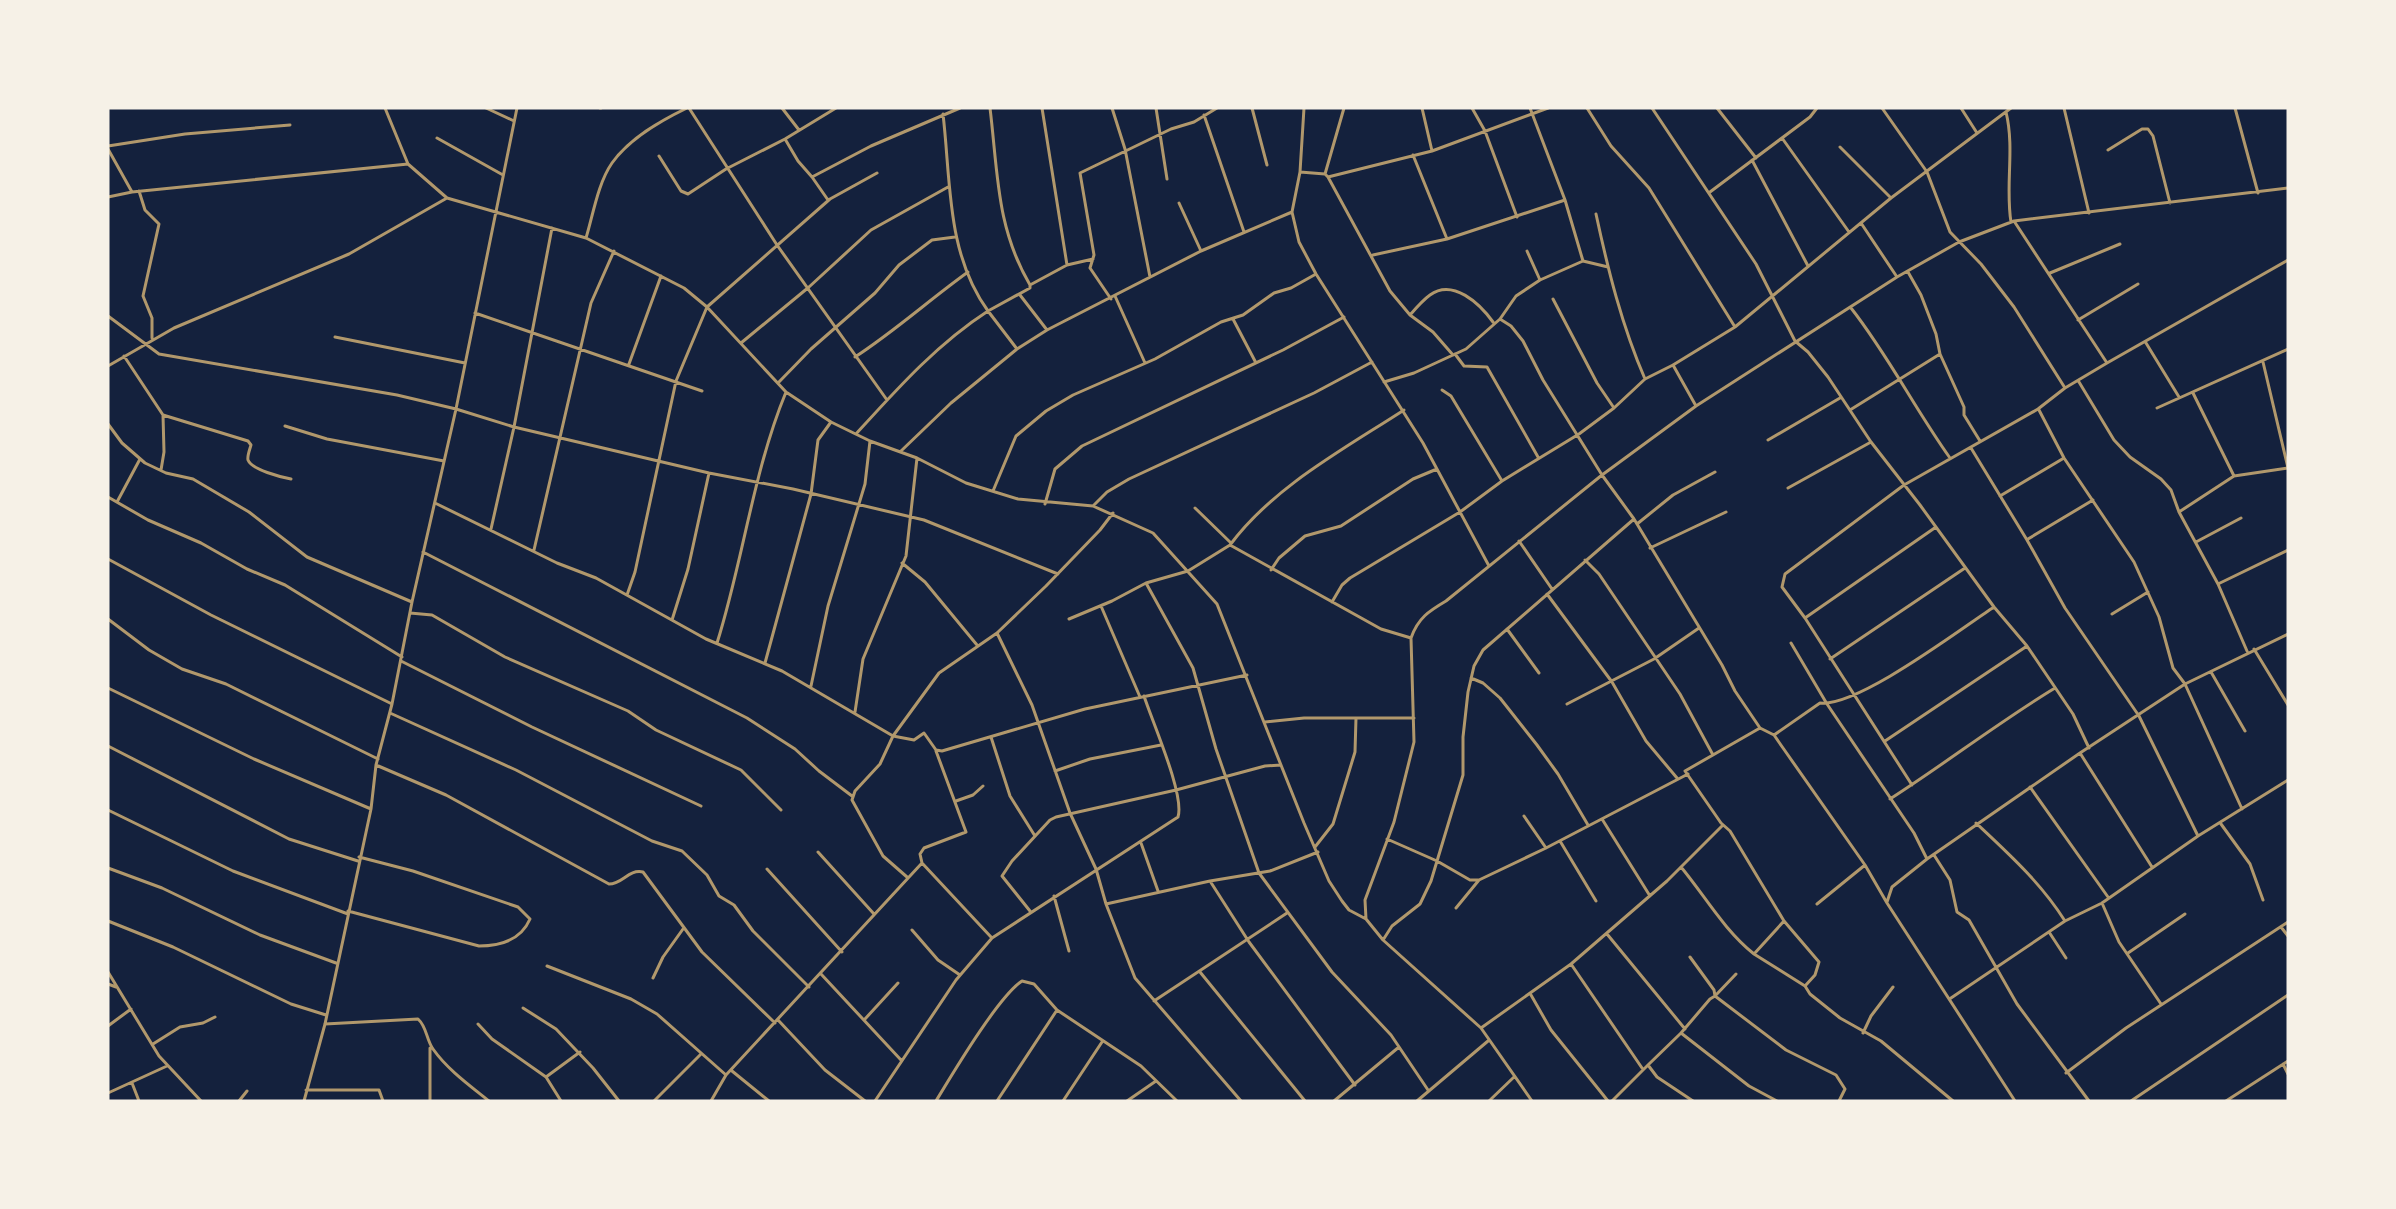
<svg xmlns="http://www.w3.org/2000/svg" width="2396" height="1209" font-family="Roboto,sans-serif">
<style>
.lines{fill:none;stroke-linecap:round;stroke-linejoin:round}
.minor{stroke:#b1986c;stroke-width:3}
</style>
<rect width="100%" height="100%" fill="#14213d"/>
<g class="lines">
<path class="minor" d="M385,108l23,56 39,34 139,40 98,50 23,19 79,85 45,30 39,19 47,17 49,25 52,16 75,7 60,27 64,71 87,219 25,58 13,20 7,9 17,9 17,21 98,88 51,73
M486,108l28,13
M600,108h1
M689,108l88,137 110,155
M782,108l17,22
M990,108c8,65 6,119 40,177
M1042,108l25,157
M1112,108l13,41 25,128
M1156,108l11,71
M1252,108l15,57
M1304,108l-4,64 -8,40 7,30 17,32 107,169 66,123
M1422,108l10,43
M1472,108l13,23 32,86
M1530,108l35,92 18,61
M1587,108l24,38 38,42 86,139
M1652,108l104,156 39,77 13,11 20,25 43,65 49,63 74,102 33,39 46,68 16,34
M1717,108l39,50
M1882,108l45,64 23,60 31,32 33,43 51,81
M1961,108l16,25
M2064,108l25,105
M2235,108l23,85
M2006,112c9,37 -1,74 5,110
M943,114c8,67 3,139 45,197l42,-23v-3l37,-20 26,-6
M1204,115l40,117
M437,138l66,37
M1782,138l67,94
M785,139l13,22 14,16 59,-31 89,-38
M108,146l77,-12 105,-9
M1840,147l51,51
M108,149l24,43
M2108,150l34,-21h6l5,7 17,67
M1413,155l34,84
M659,156l22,35 7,3 38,-25 59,-30 51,-31
M1752,160l56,106
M1300,172l25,2 19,-66
M1325,174l3,3 104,-26 116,-43
M812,177l16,23
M1328,177l62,114 20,24 23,17 20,23
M139,191l6,19 14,14 -16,72 9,22v20
M1710,192l100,-75 7,-9
M108,197l24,-5 276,-28
M1179,203l22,48
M1596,214c12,56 26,112 49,165
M2014,221l93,142
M1861,223l36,54
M586,238c7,-23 12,-55 26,-75 18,-25 48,-42 75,-55
M1527,251l13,29
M1373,255l74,-16 118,-39
M1908,272l13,23 15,39 4,20 24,53v8l16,26
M2050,273l70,-29
M1020,295l27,35
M1115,296l30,67
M1111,299l-21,-31 4,-13 -14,-82 91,-44 23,-7 23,-14
M1553,299l44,84 17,25
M1851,308c37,47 64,101 99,150
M475,313l227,78
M1410,315c6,-7 13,-15 20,-20 23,-17 50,9 63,27
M108,316l51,38 238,41 59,14 58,18 195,46 84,16 131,31 134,54
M1233,319l23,44
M1500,319l11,7 12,15 20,39 59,95 32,44 88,146 13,26 25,37 14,7 9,13 82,117 22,38 128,198
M2078,320l60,-36
M335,337l130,26
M741,343l68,-56 62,-57 77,-43
M2146,343l33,54
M1455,354l9,12 23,1 51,90
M124,356l39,59 85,26 3,4c-1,4 -4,11 -3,15 4,10 33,17 43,19
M855,357c40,-26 74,-57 113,-85
M2263,362l25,106
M629,364l32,-88
M108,366l66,-38 175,-74 98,-56
M1384,382l30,-9 52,-24 34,-30 16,-23 24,-16 43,-19 25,6
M2079,382l35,58 16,17 31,22 10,11 8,22 39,72 29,67
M778,383l33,-34 64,-56 24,-28 33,-25 23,-3
M1442,390l9,6 51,85
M2193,393l41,83
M1696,406l-23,-41 62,-38 156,-129 120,-90
M2157,408l131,-59
M1850,410l90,-56
M2039,410l25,48 70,104 25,55 14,51 12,16 57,125
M108,424l14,19 23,20 21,10 27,6 56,33 58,45 105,45
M285,426l42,13 117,22
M856,434c41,-45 81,-90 132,-123l29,38
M1768,440l72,-42
M1971,448l56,92 38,68 74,108 59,120
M901,451l50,-48 66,-54 30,-19 154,-79 91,-39
M161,470l3,-18 -1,-37
M1788,488l83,-46
M993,491l23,-55 30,-25 27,-16 82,-36 66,-37 22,-7 31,-22 17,-5 25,-14
M2000,496l64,-38
M108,497l40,23 53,23 46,26 38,16 117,72
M117,502l23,-43
M435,503l122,60 39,15 110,61 76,32 111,65 46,-63 58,-40 49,-47 54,-56 13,-17
M1045,504l10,-35 27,-23 201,-96 61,-33
M1093,506l14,-14 22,-13 185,-86 58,-31
M1195,508l36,35
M2179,512l55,-36 54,-8
M1637,524l36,-29 42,-23
M491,529l23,-102 38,-199
M2028,539l65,-39
M1519,541l33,48
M2196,542l45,-24
M1230,545c43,-58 114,-96 174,-135
M1650,548l76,-36
M534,550l57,-247 23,-52
M423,552l324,166 48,31 24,22 33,25
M108,559l103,56 181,89
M1585,560l14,14 81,120 33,61
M902,563l23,19 52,63
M1271,570l8,-12 26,-22 36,-10 72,-47 24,-10
M1146,583l47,85 23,81 43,124 73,99 59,63 37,55
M2218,584l70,-34
M1547,594l65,88 34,59 31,37
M627,595l8,-23 41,-191 31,-74 123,-108 47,-26
M1332,602l10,-17 8,-7 110,-66 42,-31 77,-47 35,-26 31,-29 28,-14
M1101,606l39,91
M410,613l22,2 73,42 123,54 28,19 85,40 40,40
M2112,614l36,-22
M1805,618l131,-91
M108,619l41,31 33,19 44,15 152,75
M1069,619l43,-18 34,-18 42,-12 42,-26 151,84 30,9
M672,620l16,-51 21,-96
M1507,629l32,44
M997,633l35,72 38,108 26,56 10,35 29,74 106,123
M717,643c26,-82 36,-171 69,-251
M1791,643l36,61 87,129 13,26
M2254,649l34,56
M1830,659l135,-91
M401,661l131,66 169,79
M765,663l46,-169 7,-54 13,-18
M2211,672l34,59
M1471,678l12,5 17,15 37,47 21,29 30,51
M811,686l17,-80 37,-122 5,-43
M108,688l146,71 117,50
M1567,704l87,-45 45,-31
M855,712l8,-53 43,-103 11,-98
M390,713l126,57 136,71 30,10 25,24 12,21 15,9 19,26 56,56
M1265,722l39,-4h110
M1760,728l-75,43 36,52 9,8 54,90 35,41 -4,13 -10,11 5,8 30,24 41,23 72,60
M1774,735l46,-32c38,4 139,-73 174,-96
M991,737l19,59 25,40
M1885,741l142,-95
M108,746l181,93 69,22
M2080,753l72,114
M376,765l70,30 163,89c14,0 19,-15 34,-12l59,80 73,71
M1055,771l35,-12 71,-14
M1912,785l-107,-167 -23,-31 3,-13 119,-89 134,-76 27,-21 42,-25 181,-103
M2030,787l78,110
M1890,799c56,-36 109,-77 165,-111
M956,801l17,-6 10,-9
M108,810l125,61 115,43
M1524,816l22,32
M1602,819l48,77
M1976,823c33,31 65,60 89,98
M2221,824l29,40 13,36
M1387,839l50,22 33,19h9l67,-32 142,-74
M1560,841l36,60
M1141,843l17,48
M1315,847l18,-23 22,-72 1,-34
M818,852l56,62
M1934,855l16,25 7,32 12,8 48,84 72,97
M922,863l-2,-9 4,-6 42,-16 -30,-81
M1681,867c24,29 43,63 73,87
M108,868l54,20 98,47 76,28
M767,869l75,83
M907,877l-24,-21 -31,-56 3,-9 25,-27 13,-28 21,4 10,-7 12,17 6,1 143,-42 162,-34
M1210,881l39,61 106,143
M1054,896l15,55
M1887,902l5,-15 35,-28 153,-106 105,-69 103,-50
M2102,903l17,39 42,62
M1106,904l104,-23 60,-10 48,-19
M1817,904l48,-39
M1456,908l23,-28
M348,911l131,35c21,0 42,-6 51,-27l-12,-12 -105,-36 -54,-14
M1030,911l-28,-35 10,-15 38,-41 6,-3 120,-27 89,-24 16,-1
M1366,919l-1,-19 29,-78 20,-80 -3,-104c7,-20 18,-27 35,-37l156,-126 94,-69 201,-129 62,-35 55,-21 274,-33
M108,921l65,26 118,57 35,11
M1784,921l-30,33 51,32
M2281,927l7,9
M912,930l26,30 22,15
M2049,932l17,26
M1607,934l78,95
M1383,940l9,-14 28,-22 11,-23 32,-106v-38l5,-45 6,-26 9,-16 151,-131
M2128,953l57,-39
M1690,957l24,33 1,6 21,-22
M1571,964l71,104
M547,966l84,33 26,15 69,61
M108,972l51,84 42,45
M1200,972l105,129
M821,974l80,86
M653,978l10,-21 20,-28
M108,984l8,3
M1531,995l20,35 57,71
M1951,998l114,-77 37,-18 96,-67 90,-56
M1154,1001l133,-88
M523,1008l33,21 37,39 26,33
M865,1019l33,-36
M778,1020l47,50 40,31
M325,1024l93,-5c9,8 8,20 15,30 14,20 36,36 56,52
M478,1024l14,15 54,38 15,24
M108,1026l23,-17
M1481,1028l90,-64 96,-83 56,-56
M1681,1033l68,53 28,15
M1863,1033l8,-17 22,-29
M153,1044l27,-17 23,-4 12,-6
M2283,1064l5,10
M732,1071l37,30
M2066,1073l60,-45 162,-106
M546,1077l34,-25
M132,1083l7,18
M306,1090h73l4,11
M108,1093l59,-27
M239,1101l8,-10
M304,1101l21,-77 46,-215 5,-44 16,-61 20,-102 44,-193 61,-301
M430,1101v-53
M654,1101l47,-47
M711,1101l15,-26 196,-212 69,74
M875,1101l81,-121 36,-42 186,-121c7,-22 -26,-96 -34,-121
M936,1101c17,-28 62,-104 86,-120l12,3 23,26 84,56 36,35
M997,1101l60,-91
M1063,1101l39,-59
M1127,1101l29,-20
M1334,1101l65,-54
M1417,1101l71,-60
M1489,1101l25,-24
M1612,1101l36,-36
M1693,1101l-36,-24 -9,-12 33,-32 29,-34 5,-3 71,54 50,25 9,14 -6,12
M2131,1101l157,-106
M2226,1101l62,-40"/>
</g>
<rect width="2396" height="1209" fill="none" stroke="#f6f1e7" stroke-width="219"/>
</svg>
